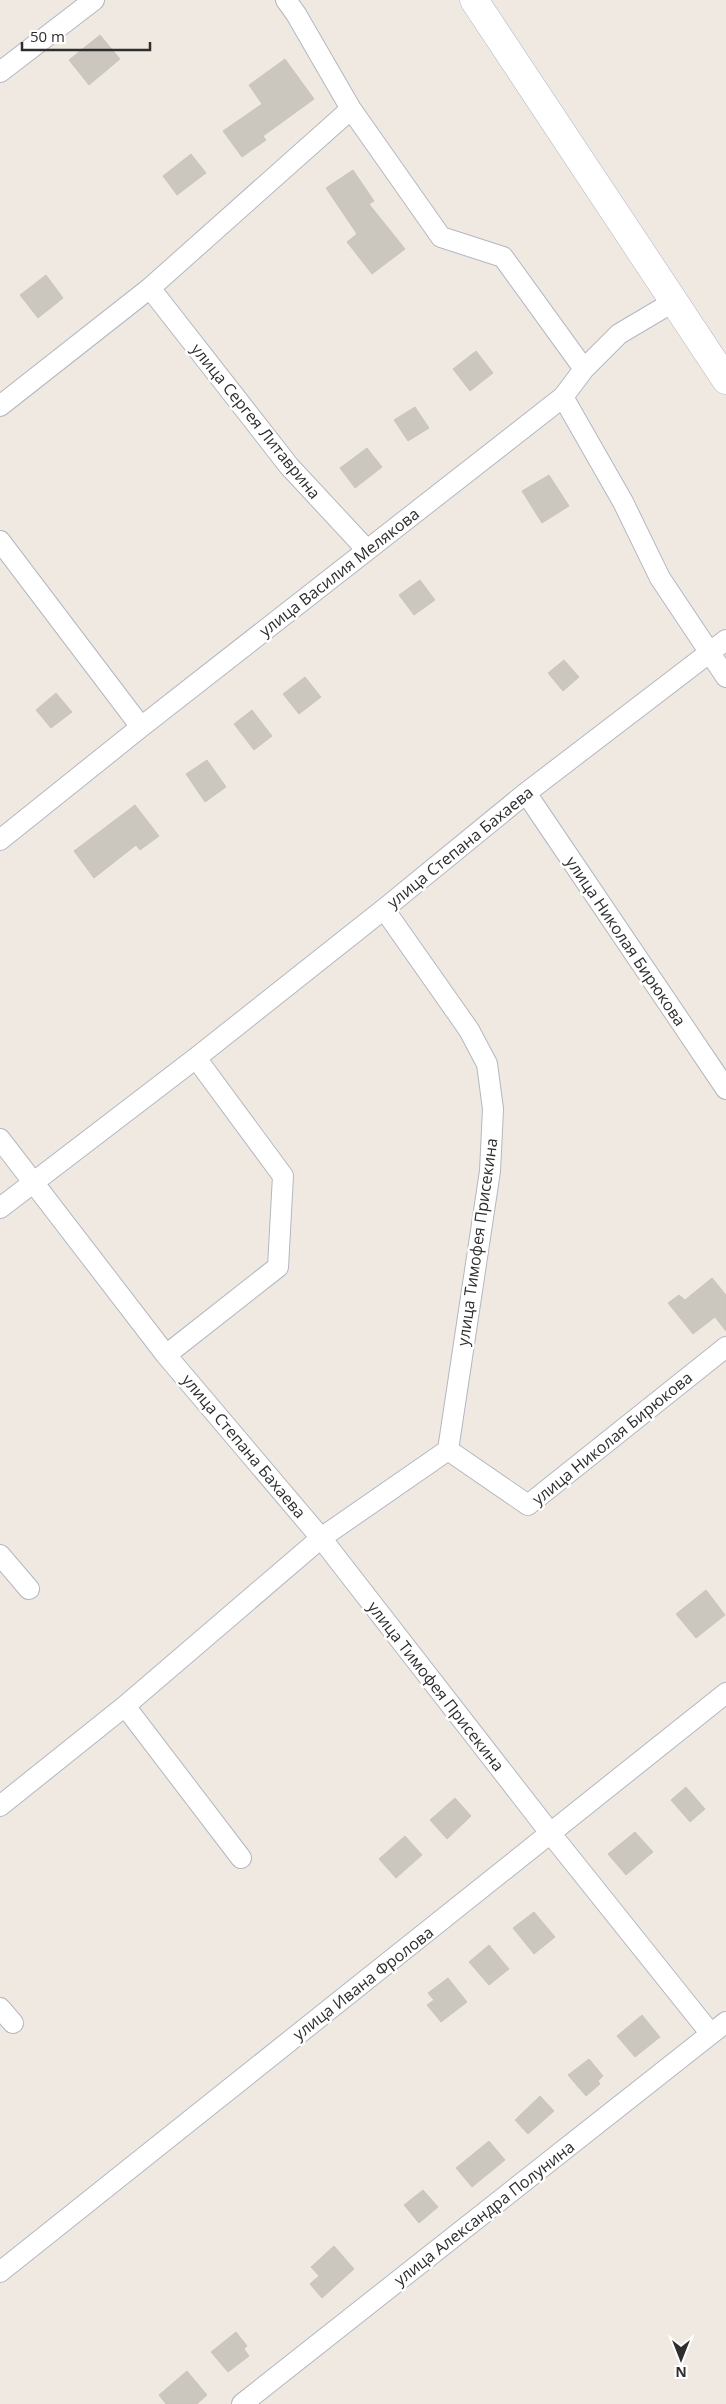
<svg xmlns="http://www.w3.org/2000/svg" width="726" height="2404" font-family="'Open Sans',sans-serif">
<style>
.building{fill:#cbc7bf;stroke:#cbc5ba}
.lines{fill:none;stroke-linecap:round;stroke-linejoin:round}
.street-casing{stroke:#b4b7c1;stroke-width:22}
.secondary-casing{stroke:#b4b7c1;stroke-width:29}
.street{stroke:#fff;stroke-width:20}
.secondary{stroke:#fff;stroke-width:28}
.labels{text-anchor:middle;stroke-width:5;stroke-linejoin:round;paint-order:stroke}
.street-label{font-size:16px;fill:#2e2e2e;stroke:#fff}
</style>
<rect width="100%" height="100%" fill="#efe9e1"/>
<path class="building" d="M100,35l20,24 -31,26 -20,-25z
M285,59l29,40 -51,37 3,4 -24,17 -19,-26 39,-27 -13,-19z
M191,154l15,19 -29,22 -14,-19z
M353,170l21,31 -5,3 36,45 -33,25 -25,-32 10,-8 -31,-46z
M46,275l17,23 -25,20 -18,-23z
M476,351l17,22 -23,18 -17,-22z
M415,407l14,21 -21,13 -14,-21z
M367,448l15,19 -27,21 -15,-20z
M549,475l20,31 -27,17 -20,-32z
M420,580l15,20 -21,15 -15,-20z
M564,660l15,17 -16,14 -15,-18z
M305,677l16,20 -22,17 -16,-20z
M56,693l16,19 -21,16 -15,-18z
M252,710l20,26 -18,14 -20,-26z
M207,760l19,27 -21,15 -19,-28z
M135,805l24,31 -19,14 -4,-5 -42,33 -20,-27z
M712,1278l14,17v36l-11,-14 -22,17 -25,-31 11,-8 6,5z
M706,1590l19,25 -29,23 -20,-24z
M686,1787l19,22 -15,13 -19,-22z
M455,1798l16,18 -24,23 -17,-19z
M635,1832l18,20 -27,23 -18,-21z
M405,1836l17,19 -26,23 -17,-19z
M534,1912l21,25 -21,17 -21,-26z
M489,1945l20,24 -20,16 -20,-23z
M448,1978l19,24 -26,20 -14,-17 7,-5 -6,-7z
M642,2015l18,22 -25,20 -18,-21z
M589,2059l14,17 -5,5 2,3 -14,12 -18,-21z
M540,2096l14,15 -26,23 -13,-14z
M489,2141l16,19 -33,27 -16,-19z
M423,2190l15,17 -19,16 -15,-18z
M334,2246l20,23 -32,29 -12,-14 9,-8 -8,-9z
M236,2332l11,14 -3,3 5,7 -21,16 -17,-20z
M187,2371l20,24 -10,9h-31l-7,-9z"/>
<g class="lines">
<defs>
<path id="street" d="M286,0l10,14 55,95 90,128 62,20 81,112
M0,72l94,-72
M150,288l139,178 78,84
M563,397l60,105 37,76 66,99
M0,406l150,-118 201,-179
M0,541l141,186
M526,793l200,296
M0,840l141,-113 422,-330 21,-28 35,-35 54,-32
M0,1139l166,216 155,183 230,296 160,200
M0,1208l196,-150 188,-149 142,-116 200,-153
M166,1355l112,-88 5,-91 -87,-118
M448,1450l80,55 198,-158
M0,1555l29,34
M125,1706l116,152
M0,1806l125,-100 196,-168 127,-88 42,-279 3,-62 -6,-45 -18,-34 -85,-121
M0,2008l13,15
M0,2272l726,-579
M242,2404l484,-382"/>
<path id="secondary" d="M474,0l252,380"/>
</defs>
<use href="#street" class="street-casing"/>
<use href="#secondary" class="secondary-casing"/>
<use href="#street" class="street"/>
<use href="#secondary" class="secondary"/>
</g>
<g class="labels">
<g class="street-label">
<text transform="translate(256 421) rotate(51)" y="6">улица Сергея Литаврина</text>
<text transform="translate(339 572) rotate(-38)" y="6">улица Василия Мелякова</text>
<text transform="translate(460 847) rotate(-39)" y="6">улица Степана Бахаева</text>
<text transform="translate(626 941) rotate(56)" y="6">улица Николая Бирюкова</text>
<text transform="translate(477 1242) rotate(-82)" y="6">улица Тимофея Присекина</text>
<text transform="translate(612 1438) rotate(-39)" y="6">улица Николая Бирюкова</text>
<text transform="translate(244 1446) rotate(50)" y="6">улица Степана Бахаева</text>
<text transform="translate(436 1686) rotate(52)" y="6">улица Тимофея Присекина</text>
<text transform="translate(363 1983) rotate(-38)" y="6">улица Ивана Фролова</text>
<text transform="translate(484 2213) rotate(-38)" y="6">улица Александра Полунина</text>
</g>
</g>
<g transform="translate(681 2359) rotate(180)" stroke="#ffffff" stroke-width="4" paint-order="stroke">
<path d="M0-4L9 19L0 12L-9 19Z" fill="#2e2e2e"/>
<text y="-8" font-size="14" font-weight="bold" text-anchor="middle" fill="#2e2e2e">N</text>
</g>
<path d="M22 42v8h128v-8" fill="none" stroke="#2e2e2e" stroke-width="2.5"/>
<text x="30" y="42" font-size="15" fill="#2e2e2e" stroke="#ffffff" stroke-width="4" paint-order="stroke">50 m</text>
</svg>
